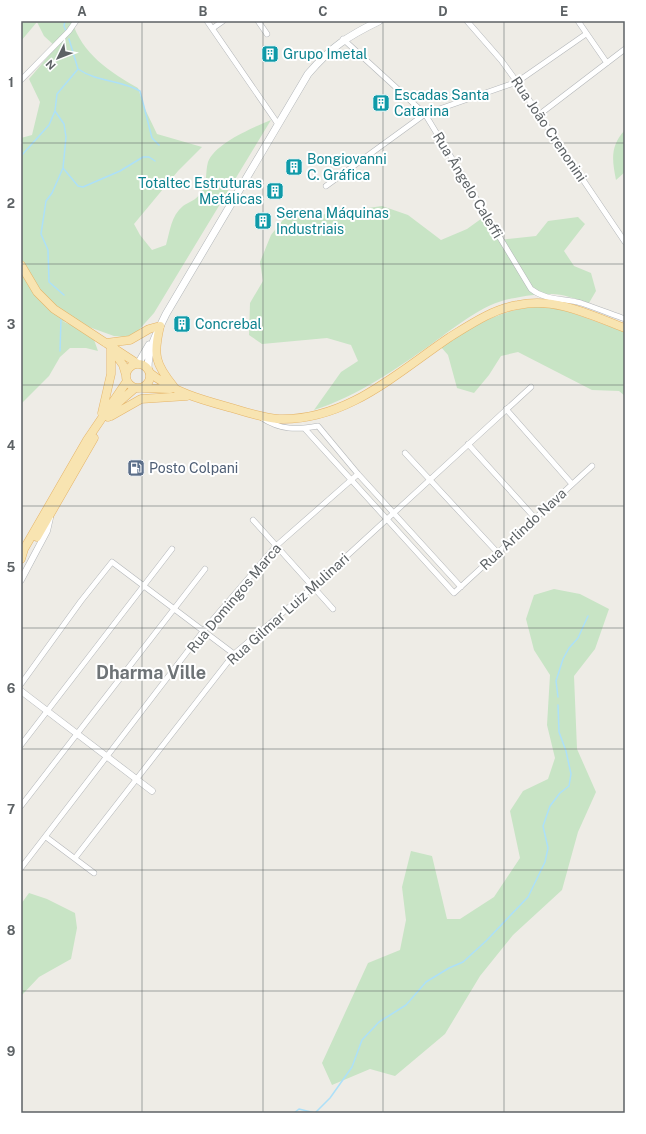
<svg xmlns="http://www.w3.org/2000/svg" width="646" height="1134" font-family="'Public Sans',sans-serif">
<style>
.green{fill:#c8e4c5}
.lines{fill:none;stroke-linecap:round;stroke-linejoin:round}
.stream{stroke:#ade0f8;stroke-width:1.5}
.minor-casing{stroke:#b3b6b9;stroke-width:6}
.tertiary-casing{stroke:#b3b6b9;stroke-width:7}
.secondary-casing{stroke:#b2b6b9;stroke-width:8}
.primary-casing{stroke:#e5b468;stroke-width:9}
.minor{stroke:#fff;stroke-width:5}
.tertiary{stroke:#fff;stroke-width:6}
.secondary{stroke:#fff;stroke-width:7}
.primary{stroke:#f8e4b1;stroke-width:8}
.grid{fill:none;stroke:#5d6265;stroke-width:1;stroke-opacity:0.55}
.labels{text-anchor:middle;stroke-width:4;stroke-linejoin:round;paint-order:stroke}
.culture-label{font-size:14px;fill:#0d838f;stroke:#fff;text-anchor:start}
.street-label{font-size:14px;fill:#5d6265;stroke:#fff}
.service-label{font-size:14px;fill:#4e5e75;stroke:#fff;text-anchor:start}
.district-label{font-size:18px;font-weight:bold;fill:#6f7477;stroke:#fff}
.neatline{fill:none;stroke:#5d6265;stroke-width:1.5}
.grid-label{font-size:13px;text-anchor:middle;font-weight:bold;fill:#5d6265}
</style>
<rect width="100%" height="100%" fill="#eeece6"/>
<path class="green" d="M21,21h51c10,33 38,51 66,67l7,21 12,25 45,13 -24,24 -44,53 6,11 12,15 14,-5c4,-14 5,-29 17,-39 6,-4 13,-6 17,-12 8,-9 5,-22 8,-32 7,-19 46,-35 63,-42l-117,193 -17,19 -11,5 -12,-1 -25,-9 -27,-6 30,13 6,17 -12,-3h-16l-10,9 -11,19 -28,28v-266l11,-3 8,-33 -11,-23 27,-32 -12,-11 -7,-14 -16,19z
M625,130v42l-9,8c-4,-20 -6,-34 9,-50z
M382,206l26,9 33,25 26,-11 18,-13 14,24 37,-4 12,-15 30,-4 7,7 -21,27 10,15 17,7 5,18 -7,12c-8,-2 -15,-5 -23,-7 -15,-4 -36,-1 -51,2 -30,4 -58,28 -82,45 -37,26 -75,53 -119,67l27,-38 17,-11 -7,-16 -24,-7 -65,6 -13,-9 1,-32 13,-22 -3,-19 11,-27 15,-19 33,-1z
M538,306l26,4 61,22v64l-6,-5 -27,-1 -74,-38 -17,4 -12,19 -15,18 -17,-5 -9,-33 -7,-8c35,-22 55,-36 97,-41z
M554,589l26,5 29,15 -14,40 -21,27 3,73 19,43 -18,40 -16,58 -49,45 -33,41 -35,58 -50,42 -25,-7 -38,16 -10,-22 46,-100 32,-13 6,-30 -4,-33 9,-36 21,5 15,63h13l34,-22 26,-39 -10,-47 13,-20 25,-12 7,-21 -8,-33 3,-50 -16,-25 -8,-31 8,-24z
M29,893l18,6 28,14 2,15 -6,31 -32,18 -18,19v-92z"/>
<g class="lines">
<path class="stream" d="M65,21l-1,5 2,5
M78,69c19,13 43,11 62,22l12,47 7,7
M21,156l28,-31 6,-14
M63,168l15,18 5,1 37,-16 23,-14h6l6,4
M64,295l-15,-13 -1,-32 -7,-16 5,-33 6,-8 11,-25 3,-31 -2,-13 -9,-13 2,-17 21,-25 -9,-30
M60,351l1,-32
M558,697l-2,-16 7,-22 6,-11 9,-10 10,-22
M294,1113l5,-4 16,4 15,-15 22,-31 10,-27 17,-18 27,-17 20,-23 23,-14 14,-6 23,-21 42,-44 17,-35 3,-14 -5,-22 7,-20 10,-13 9,-7 2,-12 -5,-23 -7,-19 -1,-27"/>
<defs>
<path id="minor" d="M207,21l71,103
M258,21l9,13
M467,21l34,39 16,22 108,160
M578,21l29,42
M213,28l10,-7
M343,39l82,75 106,175c15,12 33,9 50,14 15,5 30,11 44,16
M21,80l48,-49 7,-10
M540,114l85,-65
M326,186l99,-72 92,-32 69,-48
M506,409l66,75
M262,418c18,12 35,12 56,8l40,48 103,113
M305,429l149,164 138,-127
M468,444l67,74
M405,453l92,99
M253,520l80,89
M21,684l60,-83 31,-39 122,92
M21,745l151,-196
M21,806l184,-237
M46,837l48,36
M75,858l159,-204 79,-67 218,-200
M21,868l183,-238 72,-84 82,-72"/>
<path id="tertiary" d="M21,580l26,-49 3,-13
M21,691l131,100"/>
<path id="secondary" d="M138,364l11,-19
M148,369c0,-21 9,-36 18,-55l142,-240c23,-27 40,-38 71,-53"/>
<path id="primary" d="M21,265l16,27 17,17 84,55
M160,326c-7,29 -5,38 14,61
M106,343l24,-3 19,-11 11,-3
M111,348l12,17 3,10
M126 376a12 12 0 1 1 24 0a12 12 0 1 1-24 0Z
M150,373c25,20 53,27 82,35 16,5 31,10 47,11 68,2 119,-47 171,-82 21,-13 43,-28 68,-32 38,-8 72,10 107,23
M143,388l27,1
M102,413l9,-39v-25
M111,416l30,-17 46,-3
M108,417l11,-15 16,-14
M37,537l57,-99
M21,559l3,-10 63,-109 40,-59"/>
</defs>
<use href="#minor" class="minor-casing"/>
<use href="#tertiary" class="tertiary-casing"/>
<use href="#secondary" class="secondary-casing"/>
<use href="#primary" class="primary-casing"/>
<use href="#minor" class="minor"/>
<use href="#tertiary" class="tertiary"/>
<use href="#secondary" class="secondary"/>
<use href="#primary" class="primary"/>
</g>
<path class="grid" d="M142,21v1092M263,21v1092M383,21v1092M504,21v1092M21,143h604M21,264h604M21,385h604M21,506h604M21,628h604M21,749h604M21,870h604M21,991h604"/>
<defs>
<symbol id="building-square" viewBox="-11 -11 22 22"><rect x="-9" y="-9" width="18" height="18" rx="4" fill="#0f9aa8" stroke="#fff"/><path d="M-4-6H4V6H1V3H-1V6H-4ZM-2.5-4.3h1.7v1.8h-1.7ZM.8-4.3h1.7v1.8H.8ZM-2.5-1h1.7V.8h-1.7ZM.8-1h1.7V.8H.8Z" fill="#fff"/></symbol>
<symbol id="fuel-square" viewBox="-11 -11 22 22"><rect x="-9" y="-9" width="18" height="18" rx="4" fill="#5c6f8a" stroke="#fff"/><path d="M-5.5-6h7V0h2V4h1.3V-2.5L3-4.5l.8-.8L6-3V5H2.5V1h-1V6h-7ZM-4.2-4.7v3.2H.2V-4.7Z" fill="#fff"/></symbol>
</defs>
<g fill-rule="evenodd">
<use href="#building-square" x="260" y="44" width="20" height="20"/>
<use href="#building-square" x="371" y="93" width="20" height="20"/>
<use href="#building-square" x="284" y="157" width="20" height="20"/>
<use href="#building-square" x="265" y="181" width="20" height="20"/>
<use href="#building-square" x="253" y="211" width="20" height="20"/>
<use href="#building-square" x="172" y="314" width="20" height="20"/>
<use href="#fuel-square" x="126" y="458" width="20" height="20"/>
</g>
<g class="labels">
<g class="culture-label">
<text x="283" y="59">Grupo Imetal</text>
<text x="394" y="100">Escadas Santa<tspan x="394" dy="16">Catarina</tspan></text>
<text x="307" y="164">Bongiovanni<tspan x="307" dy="16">C. Gráfica</tspan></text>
<text x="262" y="188" text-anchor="end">Totaltec Estruturas<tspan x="262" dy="16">Metálicas</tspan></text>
<text x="276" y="218">Serena Máquinas<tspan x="276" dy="16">Industriais</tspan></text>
<text x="195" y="329">Concrebal</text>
</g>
<g class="street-label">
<text transform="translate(549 129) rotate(56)" y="5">Rua João Crenonini</text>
<text transform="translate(468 185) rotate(59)" y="5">Rua Ângelo Caleffi</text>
<text transform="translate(523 529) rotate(-43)" y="5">Rua Arlindo Nava</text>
<text transform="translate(234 598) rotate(-50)" y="5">Rua Domingos Marca</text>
<text transform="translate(288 609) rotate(-42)" y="5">Rua Gilmar Luiz Mulinari</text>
</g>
<g class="service-label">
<text x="149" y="473">Posto Colpani</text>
</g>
<g class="district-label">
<text x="151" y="679">Dharma Ville</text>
</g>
</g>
<rect width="646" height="1134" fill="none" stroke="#ffffff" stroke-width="44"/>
<g transform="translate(58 58) rotate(227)" stroke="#ffffff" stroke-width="3" paint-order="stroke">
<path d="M0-3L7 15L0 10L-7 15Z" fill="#5d6265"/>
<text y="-6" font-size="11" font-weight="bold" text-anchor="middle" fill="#5d6265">N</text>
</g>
<rect x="22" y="22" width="602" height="1090" class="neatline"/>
<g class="grid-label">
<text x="82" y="16">A</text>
<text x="203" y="16">B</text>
<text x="323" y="16">C</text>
<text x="443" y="16">D</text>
<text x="564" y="16">E</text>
<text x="11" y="87">1</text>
<text x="11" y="208">2</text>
<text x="11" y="329">3</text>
<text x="11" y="450">4</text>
<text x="11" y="572">5</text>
<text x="11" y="693">6</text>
<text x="11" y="814">7</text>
<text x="11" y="935">8</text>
<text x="11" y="1056">9</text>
</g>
</svg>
